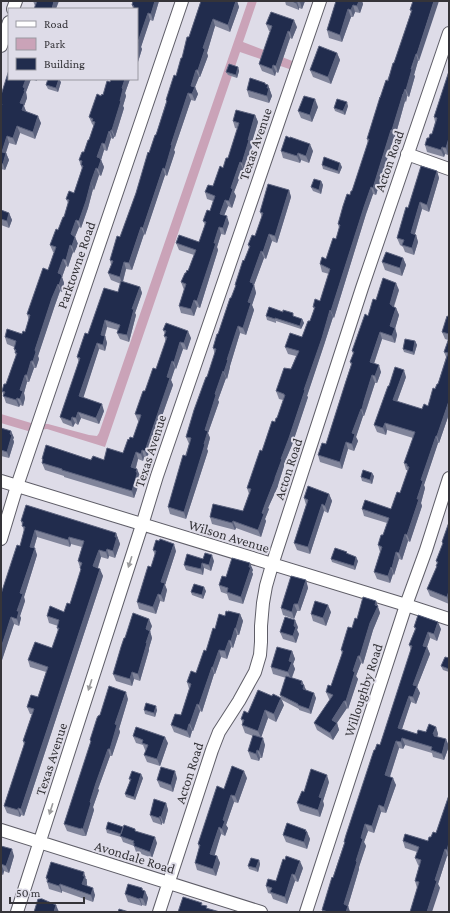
<svg xmlns="http://www.w3.org/2000/svg" width="450" height="913" font-family="'Crimson Pro',serif">
<style>
.green{fill:#caa3b8}
.lines{fill:none;stroke-linecap:round;stroke-linejoin:round}
.street-casing{stroke:#5f5e68;stroke-width:14}
.street{stroke:#fff;stroke-width:12}
.wall{fill:#80849a}
.shaded-wall{fill:#5a617c}
.building{fill:#212c4d;stroke:#5a617c}
.oneway{fill:#9a9a9c}
.labels{text-anchor:middle;stroke-width:4;stroke-linejoin:round;paint-order:stroke}
.street-label{font-size:14px;fill:#353439;stroke:#dedce8}
</style>
<rect width="100%" height="100%" fill="#dedce8"/>
<path class="green" d="M248,1h9l-14,41 52,20 -3,8 -52,-18 -135,395 -58,-18 -19,2 -27,-8v-9l30,9 17,1 41,11 8,1 2,-3z"/>
<g class="lines">
<defs>
<path id="street" d="M13,9l3,-8
M1,46l8,-24
M407,154l42,15
M1,481l405,124 43,14
M1,539l16,-53 165,-485
M1,830l260,82
M17,912l125,-387 15,-49 163,-475
M159,912l53,-162 7,-18 20,-31 16,-29 5,-17 1,-13v-16l2,-23 3,-17 6,-21 90,-277 87,-255
M306,912l100,-307 20,-55 23,-72"/>
</defs>
<use href="#street" class="street-casing"/>
<use href="#street" class="street"/>
</g>
<path class="wall" d="M33,1h26l-24,5z
M159,1l-6,20 -3,-1 -9,27 1,2 -5,16v-56h-4l-1,-4z
M201,1h36l2,6 -9,25 -15,-6 -8,27 1,3 -8,21h-1l-4,10 3,7 -3,7 -4,-1 -17,50 1,2 -8,24 -2,-1 -20,60 -1,-1 -12,36 -6,-1 -3,13 17,5 2,6 -7,20 1,2 -7,27 -9,-3 -3,-6 1,-3 -11,-3 -2,9 2,7 -2,8 -6,-2 -16,48 21,14 -5,13 -18,-6 -3,7 -3,-2 -2,4 -10,-4 -3,-6 19,-55 -2,-5 11,-23 30,-42 3,-8 -10,-4 -3,-7 3,-8 -1,-5 10,-23 16,-44 13,-40 7,-18 10,-33v-2l10,-24z
M285,1h20l-3,8 -3,-1v2l-13,-5z
M336,1h26l1,3 -3,9 -5,-1 -2,5h-2l-9,25 -13,-4 -2,-8z
M413,1l6,60h-1l-4,14 1,1 -6,21 -2,-1 -1,6 -1,-1 -10,36h-1l-18,58 -3,-1 -7,20 -32,104 -1,-1 -9,28 -17,51 1,1 -16,48 -8,19v2l-6,19v1l-10,22 1,1 -4,10 1,2 -5,16 -25,-9 -1,2 -23,-6 -2,-7 33,-6 6,-17 -2,-6 15,-37 15,-33 6,-18 -4,-1 -3,-8 15,-22 5,-13 -8,-2 -3,-7 17,-10 8,-16 4,-12 -1,-2 7,-6 9,-27 -7,-2 -2,-8 6,-5 10,-20 3,-11 -1,-4 12,-29 2,-4 16,-48 -1,-4 13,-41 14,-35 17,-51 -1,-2z
M266,24l31,3 -5,12 -2,-1 -12,35 -2,-1 -1,4 -13,-5 -3,-7 12,-33h-2z
M337,53l3,7 -9,24 -18,-7 -3,-7z
M238,67l1,4 -2,7 -9,-3 -2,-3z
M449,71l-1,84 -3,-1 -1,3 -17,-5 -2,-7 7,-11 3,-12 -1,-5z
M9,79h28v2l-6,-2 -5,13 1,6 -3,8 2,6 15,11 -6,16 -15,-6 -4,12 -7,-2 -3,10 3,7 -4,10 -4,-1v-74z
M130,79l-5,14 1,3 -3,10 1,2 -9,29h-1l-1,2 -2,-1 -4,13 -3,-1 -3,10 3,7 -3,9 -2,-1 -5,15 -1,-1 -5,19 -7,20 -2,-1 -4,10 3,7 -4,9 -1,-1 -5,15 -2,-1 -4,11 2,6 -2,9 -2,-1 -5,14 -17,51 1,3 -3,9h-2l-5,14h-2l-3,11 1,5 -2,8 -3,-1 -1,2 -13,-4 -4,-12 4,-7 10,-28 -2,-7v-2l-7,-3 -2,-7 17,-3 3,-2 4,-12 -2,-6 21,-44 6,-18h-1l-3,-7 8,-15 6,-13 4,-14 -2,-4 8,-6 8,-24 -3,-9 5,-8 10,-26 -2,-2 -3,-7 12,-21 2,-1 7,-13z
M61,82l-3,10 -10,-3 -2,-4z
M268,85l4,11 -3,7 -20,-6 -2,-7z
M348,106l-3,9 -10,-4 -1,-3z
M318,107l-6,15 -11,-4 -3,-7z
M255,115l3,7 -7,23 1,2 -8,23 -1,-1 -9,23 2,4 -4,12 -4,-2 -4,9 5,8 -4,12 -4,-1 -4,13 1,3 -18,58 -3,-1 -3,9 -13,-3 -2,-7 5,-16 -3,-8 7,-11 6,-16 -15,-5 -3,-7 23,-1 6,-17 -2,-4 7,-10 3,-10 -6,-2 -2,-7 8,-6 15,-28 10,-29 -3,-1 -2,-7z
M290,138l23,13 -4,12 -8,-3 -1,3 -17,-5 -2,-7z
M322,165l20,2 -3,7 -16,-5z
M437,171l2,7 -10,34 -7,-3 -7,25 1,1 2,7 -4,13 -9,-3 -2,-5 -3,-2 -3,-7 11,-30z
M321,181l2,4 -2,9 -8,-3 -2,-4z
M289,190l2,7 -14,46 -5,-2 -6,18 -2,-1 -10,27 2,8 -4,12 2,5 -8,25 -6,-2 -10,33v1l-3,12 -1,-1 -8,22 1,2 -11,31 2,5 -3,11 1,2 -22,68 -16,-5 -2,-7 21,-63 -3,-7 21,-60 8,-23 -2,-6 23,-61 -1,-2 14,-37 -1,-3 7,-9 7,-19 -2,-5z
M1,210l8,3 3,7 -3,8 -8,-3z
M403,258l3,7 -4,11 -17,-6 -3,-8z
M399,290l-5,17 2,1 3,7 -4,13 2,7 -2,8 -13,-4 -8,25 7,8 -4,11h-2l-8,25 -3,8h-1l-7,21 2,4 -4,10 -6,-2 -6,20 -22,-7 -2,-7 8,-11 25,-79 -1,-3 3,-8 -1,-3 16,-35 8,-16z
M266,316l29,1 7,2 2,4 -3,6 -25,-8v2l-9,-3z
M449,317v97l-10,29h-1l-14,42 1,3 -4,15 1,3 -12,36 -2,-1 -6,19 -3,-1 -5,16 -1,-1 -3,9 -13,-4 -3,-7 6,-20 -2,-7 5,-10 4,-12 -23,-7 -2,-7h29l9,-16 8,-23h-2l-2,-7 9,-25 -26,-8 -1,5 -9,-3 -3,-7 15,-39 17,-9 -9,25 25,7 6,-3 10,-22 8,-27 -2,-5 4,-12 -3,-1 -3,-7z
M163,330l28,8 -4,12 -4,-1 -7,20 -1,-1 -4,12 2,5 -26,73 -3,-1 -1,4 -5,-2 -2,9 4,8 -1,1 1,4 -6,17 -70,-21v-1l-19,-6 -3,-7 1,-2 -1,-2 62,1 19,-7 6,-13 4,-2 6,-17h-1l-3,-7 10,-23 11,-22 10,-28 -2,-5 1,-2z
M415,341l2,4 -3,10 -10,-3 -1,-3z
M1,428l10,3 3,7 -1,1 1,3 -5,16 -8,-2z
M374,476l-2,8 -10,-3 -1,-4z
M329,494l3,7 -4,12 -4,-2 -14,43 -13,-4 -3,-7 12,-38 -2,-7z
M21,521l95,12 4,11 -5,14 -6,-2 -1,3 -7,-2 -3,11 5,8 -79,240 -3,-1 -1,2 -13,-4 -3,-7 20,-61 -1,-4 9,-27h-2l-3,-7 11,-10 8,-25 -16,-5 -2,-7 24,-12 6,-17 -1,-3 1,-2 -9,-3 -2,-7 17,-4 6,-8 11,-33 -3,-10 4,-14 -11,-3 -1,3 -33,-10 -3,11 3,7 -13,42 1,4 -5,15 1,2 -2,8 -5,-2 -13,39v-69l19,-48 4,-15z
M449,522v82l-19,-8 -3,-7 10,-22 -1,-1 1,-2 -1,-3 7,-17 -1,-2z
M153,550l23,1 -11,34 2,5 -3,12 -4,-1 -4,13 -17,-5 -2,-7 14,-35 4,-12z
M347,552v2l11,7 -3,9 -23,-8 -1,-3z
M203,559l11,2 -3,10 -7,-3 -1,7 -17,-5 -2,-5z
M253,570l-1,2 1,2 -10,30 -14,-4 -2,-6 -6,-2 -2,-7 7,-8z
M306,580l2,8 -8,23h-3l-3,8 -11,-4 -2,-7z
M206,591l-3,8 -11,-4 -1,-3z
M376,601l4,12 -7,17 -10,34 -2,-1 -5,13 2,3 -10,30 -1,-1 -10,15 2,7 -6,10 -16,-10 -3,-7 16,-23 -1,-1 -3,-7 5,-6 11,-32 -1,-4 11,-22 5,-9z
M228,612l12,2 3,7 -4,14h-2l-4,13 -2,-1 -4,12 -6,-2 -6,17h-1l-12,38 -2,-1 -7,20h-1l-2,7 -16,-6 -3,-7 10,-10 8,-26 -2,-7 9,-9 10,-22 9,-22z
M331,612l-5,14 -13,-5 -2,-7z
M152,626l-2,5 2,7 -3,10v2l-9,31 -6,-2 -2,7 -16,-5 -3,-7 8,-26v-1l4,-9z
M298,627l-1,3 2,4 -3,9 -13,-4 -3,-7z
M414,627l27,2 -4,12 -7,-3 -3,9 3,7 -13,33 3,6 -4,11 -5,-2 -9,27 15,5 9,-2 10,-5 2,7 -1,3 12,9 -5,14 -11,-3 -1,-4 -27,-8 -2,4 -4,-1 -9,29 6,8 -10,28 -5,-1 -7,21 -6,-2 -4,11 2,4 -7,21v2l-11,37 2,6h-27l-1,-2 53,-160 5,-5 31,-95 -2,-5 6,-16z
M292,651l3,8 -2,5 2,5 -3,9 10,3 4,9 10,8 -5,16 -12,-4v-1l-17,-9 -2,-5 6,-17 -13,-4 -2,-7z
M449,658v14l-6,-2 -2,-4z
M128,699l-9,30 1,3 -8,24h-2l-12,33 1,1 -6,17 1,3 -8,26h-3l-16,-5 -3,-7 27,-82 -1,-2z
M284,705l-8,17 -8,-4 -7,19 4,8 -3,13h-2l-1,3 -8,-2 -3,-8 5,-15 -8,-3 -3,-8 1,-1 -2,-5 7,-6z
M144,710h13l-2,7 -10,-3z
M133,736l35,7 -8,23 -13,-4 -3,-7 2,-5h-1l-2,-5 -7,-2z
M143,778l-8,22 -9,-3 -1,-3 5,-13 -1,-2z
M177,778l-4,14 -13,-5 -3,-7z
M247,778l-9,25 -4,-1 -8,23 2,3 -3,8 -4,-2 -7,21 3,1 3,7 -4,13 -19,-6 -2,-7 4,-15 -1,-4 26,-55z
M329,782l-6,19 1,4 -4,12 -20,-6 -3,-8 7,-11z
M449,795v62l-2,-1 -9,28 2,4h-23l-2,-7 4,-15 -1,-1 -3,-7 2,-6 -12,-4 -2,-7h25l3,-4 5,-4z
M166,803l2,7 -4,14 -2,-1v2l-9,-3 -3,-7z
M106,829l30,2 21,12 -5,15 -16,-6 -2,-6 -11,-4 -2,-5 -14,-4z
M306,830l4,9 -3,10 -21,-7 -3,-7z
M1,846l13,10 -5,17 -5,-2 -1,4 -2,-1z
M259,860l1,4 -2,8 -9,-3 -1,-3z
M303,868l-5,14 -3,-1 -8,23 -14,-5 -2,-5 -3,-1 -2,-7z
M46,878l41,1v7l8,9 -2,7 -31,-11v2l-13,-4z
M142,888l1,3h2l3,7 -2,8 -4,-1v1l-14,-4 -3,-8z"/>
<path class="shaded-wall" d="M54,1h5l-3,8h-4z
M155,1h4l-6,20 -2,-7z
M236,1h1l2,6 -9,25 -2,-7z
M297,1l2,7v2l-3,-7z
M300,1h5l-3,8 -2,-7z
M359,1h3l1,3 -3,9 -3,-7z
M434,1h5l-20,60 -2,-7z
M353,5l2,7 -2,5 -2,-7z
M348,9l3,8 -9,25 -2,-7z
M148,13l2,7 -9,27 1,2 -5,16v-15l1,-8z
M213,19l2,7 -8,27 1,3 -8,21 -2,-7 5,-22z
M294,20l3,7 -5,12 -2,-7z
M288,31l2,7 -12,35 -2,-7z
M337,53l3,7 -9,24 -3,-7z
M416,54l2,7 -4,14 1,1 -6,21 -3,-7z
M273,65l3,7 -1,4 -3,-7z
M238,67l1,4 -2,7 -1,-3z
M196,70l3,7 -4,10 3,7 -3,7 -3,-7 -1,-8z
M26,79h5l-5,13 1,6 -3,8 2,5 -2,6 -4,-14 3,-16z
M59,79l2,3 -3,10 -2,-4z
M125,79h5l-5,14 1,3 -3,10 1,2 -9,29 -3,-7 8,-29 2,-13z
M268,85l4,11 -3,7 -2,-7z
M405,89l2,7 -1,6 -3,-7z
M188,93l3,7 -17,50 1,2 -8,24 -2,-7 6,-24z
M403,94l2,7 -10,36 -3,-7z
M315,99l3,8 -6,15 -2,-7z
M347,102l1,4 -3,9 -2,-4z
M255,115l3,7 -7,23 1,2 -8,23 -2,-7z
M38,116l3,7 -6,16 -2,-7z
M17,126l3,7 -4,12 -3,-7z
M111,130l3,7 -1,2 -3,-7z
M391,130l3,7 -18,58 -3,-7z
M109,131l2,7 -4,13 -2,-7z
M7,136l2,7 -5,15 -2,-6z
M449,138v14l-1,3 -2,-7z
M102,143l2,7 -3,10 3,7 -3,9 -3,-7 -1,-12z
M310,144l3,7 -4,12 -3,-7z
M442,147l3,7 -1,3 -3,-7z
M6,153l3,7 -4,10 -2,-6z
M298,153l3,7 -1,3 -3,-7z
M240,162l3,7 -9,23 2,4 -4,12 -3,-7 2,-13z
M340,163l2,4 -3,7 -1,-3z
M96,168l3,7 -5,15 -3,-8z
M163,168l2,7 -20,60 -2,-7z
M437,171l2,7 -10,34 -2,-7z
M321,181l2,4 -2,9 -2,-4z
M91,182l2,7 -5,19 -7,20 -2,-7z
M371,187l2,7 -7,20 -32,104 -3,-7 33,-104z
M289,190l2,7 -14,46 -2,-7z
M225,200l3,6 -6,15 -2,-7z
M420,202l2,7 -9,31 -2,-7z
M9,213l3,7 -3,8 -2,-7z
M227,216l2,7 -4,12 -2,-7z
M76,220l3,7 -4,10 3,7 -4,9 -2,-7 -1,-12z
M141,227l3,7 -12,36 -3,-7z
M219,227l2,7 -4,13 1,3 -18,58 -3,-7z
M269,234l3,7 -6,18 -3,-7z
M416,235l2,7 -4,13 -2,-7z
M70,245l3,7 -5,15 -2,-7z
M261,251l3,7 -10,27 2,8 -4,12 2,5 -8,25 -3,-7 5,-26 2,-20z
M403,258l3,7 -4,11 -2,-8z
M63,259l3,7 -4,11 2,6 -2,9 -3,-7 -1,-12z
M124,262l2,7 -4,15 -2,-7z
M396,283l3,7 -6,18 -3,-4z
M58,284l2,7 -5,14 -17,51 1,3 -3,9 -3,-7 2,-11 17,-52z
M140,287l2,6 -7,20 1,2 -7,27 -2,-7 5,-26z
M194,300l3,7 -3,9 -3,-7z
M396,308l3,7 -4,14v-1l2,7 -2,8 -3,-7 -2,-10z
M330,310l3,7 -9,28 -17,51 1,1 -16,48 -8,19v2l-6,19v1l-10,22 1,1 -4,10 1,2 -5,16 -3,-7 8,-28 9,-24 6,-19z
M302,319l2,4 -3,6 -1,-3z
M105,320l2,7 -4,14 -2,-6z
M238,326l2,7 -10,33v1l-3,12 -3,-7 3,-12z
M188,331l3,7 -4,12 -3,-7z
M380,332l2,7 -10,30 -2,-7z
M105,336l2,7 -2,8 -2,-6z
M415,341l2,4 -3,10 -1,-3z
M180,342l3,7 -7,20 -2,-7z
M97,343l2,6 -17,53 -3,-6z
M31,361l3,7 -5,14 -2,-7z
M172,361l3,7 -4,12 2,5 -26,73 -2,-7z
M379,365l2,7 -4,11 -2,-7z
M404,370l2,7 -11,30 -2,-7z
M223,371l3,7 -8,22 1,2 -11,31 2,5 -3,11 1,2 -22,68 -2,-7 20,-68 1,-14 10,-36z
M25,375l2,7 -3,11 1,5 -2,8 -3,-7v-9z
M372,375l3,8 -11,33 -2,-7z
M17,398l3,7 -1,2 -3,-7z
M449,400v14l-10,29 -2,-7z
M102,404l2,7 -5,13 -3,-6z
M361,409l2,7 -7,21 2,4 -4,10 -2,-7v-11z
M78,412l3,6 -3,7 -2,-7z
M72,417l3,6 -2,4 -2,-6z
M385,423l2,7 -1,5 -3,-7z
M11,431l3,7 -1,1 1,3 -5,16 -2,-6z
M436,436l2,7 -14,42 1,3 -4,15 1,3 -12,36 -3,-7 10,-36 4,-19z
M346,442l2,7 -6,20 -2,-7z
M142,450l2,7 -1,4 -2,-7z
M136,452l2,7 -4,15 -3,-7z
M137,469l3,7 -1,1 1,4 -6,17 -2,-7z
M372,473l2,3 -2,8 -2,-4z
M329,494l3,7 -4,12 -3,-7z
M322,504l2,7 -14,43 -2,-7z
M233,521l3,7 -1,2 -3,-7z
M35,530l2,7 -5,17 -2,-7z
M116,533l4,11 -5,14 -2,-7z
M405,534l3,7 -6,19 -3,-7z
M69,537l2,7 -1,3 -2,-7z
M174,544l2,7 -11,34 2,5 -3,12 -3,-7v-13z
M35,548l2,7 -13,42 1,4 -5,15 1,2 -2,8 -2,-7 3,-26z
M107,549l2,7 -1,3 -2,-7z
M99,550l2,7 -5,16 -3,-7z
M396,552l3,7 -5,16 -2,-7z
M212,555l2,6 -3,10 -2,-6z
M356,557l2,4 -3,9 -1,-4z
M202,563l2,5 -1,7 -2,-6z
M250,563l3,7 -1,2 1,2 -10,30 -2,-7z
M391,567l2,7 -3,9 -2,-7z
M100,569l3,7 -79,240 -3,-7z
M306,580l2,8 -8,23 -2,-7z
M204,587l2,4 -3,8 -1,-4z
M449,591v12l-2,-6z
M158,594l2,7 -4,13 -3,-7z
M376,601l4,12 -7,17 -10,34 -3,-8z
M294,604l3,7 -3,8 -2,-7z
M328,605l3,7 -5,14 -3,-8z
M240,614l3,7 -4,14 -3,-7z
M11,617l3,7 -13,39v-15z
M149,619l3,7 -2,5 2,7 -3,10v2l-9,31 -2,-7 8,-31v-14z
M295,620l3,7 -1,3 2,4 -3,9 -3,-7 1,-10z
M438,622l3,7 -4,12 -3,-7z
M235,628l2,7 -4,13 -2,-7z
M428,632l2,6 -3,9 3,7 -13,33 3,6 -4,11 -3,-7v-12l10,-39z
M229,640l2,7 -4,12 -2,-8z
M219,650l2,7 -6,17 -2,-7z
M292,651l3,8 -2,5 2,5 -4,10 -3,-7 1,-11z
M358,656l3,7 -5,13 2,3 -10,30 -2,-8 7,-30z
M212,667l2,7 -12,38 -3,-7z
M132,672l2,7 -2,7 -2,-7z
M302,681l4,9 -1,4 -4,-10z
M126,692l2,7 -9,30 1,3 -8,24 -2,-7 5,-25z
M314,693l2,5 -5,16 -2,-5z
M409,696l2,6 -11,33 -2,-7z
M281,698l3,7 -8,17 -2,-8z
M344,701l3,7 -13,19 -2,-7z
M197,704l3,7 -7,20 -3,-7z
M156,706l1,4 -2,7 -1,-4z
M265,710l3,8 -7,20 -3,-7z
M337,723l2,7 -6,10 -3,-7z
M189,724l3,7 -2,7 -3,-7z
M436,727l2,7 -2,6 -3,-6z
M165,737l3,6 -8,23 -3,-7z
M263,738l2,7 -3,13 -3,-7z
M402,738l3,7 -2,4 -2,-7z
M446,739l3,7 -5,14 -2,-6z
M396,741l3,7 -11,34 -3,-7z
M108,749l2,7 -12,33 1,1 -6,17 1,3 -8,26 -3,-7 7,-27 6,-19z
M257,750l3,8 -1,3 -3,-7z
M175,771l2,7 -4,14 -2,-7z
M244,771l3,7 -9,25 -3,-7z
M141,774l2,4 -8,22 -1,-3z
M327,775l2,7 -6,19 1,4 -4,12 -2,-7 1,-13z
M393,778l3,7 -10,28 -2,-6z
M231,795l3,7 -8,23 2,3 -3,8 -3,-7 1,-9z
M166,803l2,7 -4,14 -3,-7z
M379,805l2,7 -7,21 -2,-7z
M18,808l3,7 -1,2 -2,-7z
M160,816l2,7v2l-3,-7z
M365,824l3,7 -4,11 2,4 -7,21v2l-11,37 2,6h-4l-2,-8z
M219,827l2,7 -8,27 -3,-7z
M306,830l1,3v-1l3,7 -3,10 -3,-7z
M155,837l2,6 -5,15 -2,-6z
M449,843v13l-2,-6z
M12,849l2,7 -5,17 -3,-7z
M445,849l2,7 -9,28 2,4 -8,24h-5l8,-32z
M217,856l3,7 -4,13 -3,-7z
M259,860l1,4 -2,8 -2,-4z
M300,861l3,7 -5,14 -3,-7z
M1,864l3,7 -1,4 -2,-6z
M84,872l3,11 -2,8 -3,-7 1,-8z
M292,874l3,7 -8,23 -2,-7z
M60,884l2,7v2l-3,-7z
M93,888l2,7 -2,7 -2,-7z
M142,888l2,6 1,-3 3,7 -2,8 -3,-7 -1,-9z
M140,898l2,7v1l-3,-7z
M56,905l3,7h-5z"/>
<path class="building" d="M36,1h18l-2,8h-18l3,-8z
M133,1h22l-4,13 -3,-1 -10,29h1l-2,8v-41h-4l1,-3 -2,-1z
M201,1h35l-8,24 -15,-6 -10,29 2,1 -7,21h-2l-5,16 4,1 -3,7 -4,-1 -17,52h1l-7,24 -2,-1 -20,60 -2,-1 -12,36 -5,-1 -4,15 -12,-4 5,-12 -3,-1 7,-24 3,1 16,-44 12,-41 1,1 6,-18h1l11,-34 -1,-1 8,-25 2,1 5,-18h1l5,-21h2z
M292,1h8v1l-3,-1 -1,2z
M336,1h23l-2,5 -4,-1 -2,5 -3,-1 -8,26 -13,-5z
M413,1h21l-17,53h-1l-5,15h1l-6,21 -1,-1 -2,6v-1l-11,36h-1l-18,58 -2,-1 -7,20 -33,104 -1,-1 -8,28 -18,52h1l-16,48 -8,21h1l-7,19v1l-9,23 -4,11 2,1 -6,16 -25,-9 -1,2 -22,-6 3,-13 30,7 8,-22 -4,-1 13,-38 2,1 10,-30 3,1 1,-4h1l8,-23h-1v-1l-8,-3 8,-23 7,1 8,-18 -14,-4 5,-14 12,4 6,-16h2l5,-14h-2l2,-8 5,2 10,-32 -10,-5 2,-7 4,2 7,-21 3,1 4,-14 -2,-1 5,-18 4,-12 3,1 1,-4h1l17,-52h-2l13,-42v1l6,-18 2,1 5,-18h1l18,-53h-2z
M271,12l23,8 -4,12 -2,-1 -12,35 -3,-1 -1,4 -13,-5 13,-38 -6,-2z
M319,46l18,7 -9,24 -18,-7z
M229,64l9,3 -2,8 -10,-3z
M9,70v9h17l-3,8 2,1 -1,3h1l-5,12 4,1 -2,6 16,6 -5,16 -16,-6 -4,12 -6,-2 -5,16 4,1 -3,11 -2,-1v-57l1,-2 -1,-1v-8z
M449,71v67l-3,10 -4,-1 -1,3 -16,-5 2,-7h2l1,-4h2l5,-16 -3,-1z
M250,78l15,5v1l3,1 -1,3h2l-2,8 -20,-6z
M48,79h11l-3,9 -10,-3z
M111,79h14l-3,9 1,1 -3,12h1l-9,29h-1l-1,2 -1,-1 -4,13 -3,-1 -5,14 3,1v1l1,1 -3,9 -2,-1 -5,14 -5,19 -7,20 -3,-1 -5,14 4,3 -3,9 -2,-1 -4,15 -3,-1 -5,14 3,1v1l1,1 -3,9 -1,-1 -6,14 -17,52 1,2 -3,9h-2l-4,14h-2l-5,15 3,1 -3,8 -3,-1 -1,2 -13,-4 2,-4 -3,-1 2,-7h2l11,-31h-2l1,-3 -2,-1 2,-8 -11,-4 2,-8 15,5 1,-3 2,1 5,-17 -3,-1 16,-46 5,2 8,-23 -6,-2 6,-16 2,1 5,-13h1l5,-17 -3,-1 3,-8 5,2 9,-27 -2,-1 1,-4 -3,-1 3,-8h2l4,-12h1l6,-18 -3,-1 1,-2 -4,-2 8,-23 4,2 1,-2 1,1 4,-14 3,1z
M304,96l11,3 -5,16 -12,-4z
M337,99l10,3 -4,9 -9,-3z
M236,110l19,5 -7,25h1l-7,23 -2,-1 -9,26 2,1 -4,12 -4,-1 -5,14 7,2 -4,12 -4,-1 -5,16h2l-19,58 -3,-1 -3,9 -12,-3 7,-22 -5,-2 4,-9h1l1,-3 1,1 8,-21 -20,-7 3,-8 20,7 7,-20 -3,-1 4,-11 3,1 5,-15 -10,-4 3,-7 5,1 7,-20 3,2 3,-10h2l11,-35 -6,-2z
M286,136l4,2v-1l20,7 -4,12 -8,-3 -1,3 -16,-5z
M324,157l16,6 -2,8 -16,-6z
M421,166l16,5 -10,34 -7,-3 -9,31 5,2 -4,13 -10,-3 2,-5 -7,-2 9,-31 2,1z
M314,179l7,2 -2,9 -8,-3z
M268,184l21,6 -14,46 -6,-2 -6,18 -2,-1 -11,31 3,1v2h1l-6,17 3,1 -8,25 -5,-2 -11,34h1l-4,12 -1,-1 -8,23 1,1 -11,35 3,1 -4,13h1l-21,68 -16,-5 15,-52 3,1 5,-18 -5,-1 8,-27 12,-33h1l9,-28 -3,-1 4,-14h1l12,-36h1l5,-13h-1l8,-25 1,1 6,-15 -2,-1 4,-10 3,1 8,-23 -3,-1z
M1,210l8,3 -2,8 -6,-2z
M386,252l17,6 -3,10 -18,-6z
M383,278l13,5 -6,21 2,1v1l4,2 -6,18 5,2 -3,8 -12,-4 -10,30 9,3 -4,11 -3,-1 -8,26 -2,8h-1l-9,24 3,1 -3,10 -6,-2 -6,20 -22,-7 4,-12 4,1 20,-63 6,-18 -2,-1 4,-10 -2,-1 13,-37 3,2 5,-17 3,1z
M121,281l19,6 -8,22h2l-7,26 -10,-2 3,-8 -15,-5 -4,15 4,1 -2,9 -6,-2 -18,53 23,8 -6,14 -18,-6 -2,6 -4,-1 -1,4 -11,-4 20,-59 -3,-1 8,-24 3,1 16,-46 14,4z
M269,307l14,5v-2l10,3v3l9,3 -2,7 -25,-8v1l-9,-3z
M447,316l2,1v17l-7,-2z
M166,323l22,8 -4,12 -4,-1 -6,20 -2,-1 -5,16 3,1 -25,73 -3,-1 -1,4 -5,-2 -5,15 6,2 -1,3h1v2l-5,17 -70,-21v-1l-20,-6 1,-4h-1l4,-14 45,15 2,-4 11,4 3,-12 16,5 5,-14 1,1 1,-3 3,1 8,-23 -6,-1 8,-23h2l8,-23 3,1 11,-32 -3,-1 2,-5 -3,-1z
M449,338v63l-12,35h-1l-15,44 2,1 -6,18h2l-12,36 -2,-1 -6,19 -3,-1 -4,16 -1,-1 -3,9 -14,-4 8,-25 -4,-2 3,-10h2l6,-17 -27,-9 3,-9 26,9 6,-17 3,1 9,-26 -2,-1v-2l-3,-1 11,-31 -30,-9 -2,5 -9,-3 14,-39h1l6,-19 9,3 -11,30 29,9 2,-5 4,2 5,-18 2,1 2,-5h1l10,-31 -4,-1z
M405,339l10,2 -2,11 -10,-3z
M1,428l10,3 -1,3 2,1 -5,17 -6,-2z
M363,470l9,3 -2,7 -9,-3z
M308,486l21,8 -4,12 -3,-2 -14,43 -14,-4 14,-43 -4,-2z
M26,505l90,28 -1,4h2l-4,14 -6,-2 -1,3 -7,-2 -6,16 7,3 -79,240 -3,-1v2l-14,-4 21,-64 -2,-1 11,-32 -7,-2 4,-12 7,2 10,-30 -20,-7 7,-18 17,6 7,-20h-2l2,-8 -12,-4 3,-10 14,6 3,-9 3,1 11,-35 -1,-1 2,-5 -4,-2 6,-20 -15,-4 -1,3 -33,-10 -5,17 5,1 -15,45 3,1 -6,17h2l-2,8 -6,-2 -10,31v-54l16,-49 3,1 5,-19 -3,-1 1,-4 -2,-1z
M449,522v69l-2,6 -20,-8 10,-23h-1l2,-4 -2,-1 7,-18 -1,-1z
M160,539l14,5 -13,38 4,1 -4,12 -3,-1 -5,13 -16,-5 11,-36 3,1 5,-16 -3,-1 3,-10 3,1z
M335,548l12,4 -1,1 10,4 -2,9 -23,-7z
M205,553l7,2 -3,10 -7,-2 -1,6 -17,-4 3,-11 16,5z
M232,558l18,5 -1,4h2l-10,30 -14,-5 1,-4 -9,-3 3,-9 4,1z
M291,576l15,4 -8,24h-4l-2,8 -11,-4z
M194,584l10,3 -2,8 -11,-3z
M363,597l13,4 -1,4 3,1 -8,17 -10,33h-2l-5,15 2,1 -9,29h-2l-12,19 5,3 -7,10 -16,-10 19,-28 -7,-3 2,-7 3,1 12,-35 -2,-1 7,-23 4,1 3,-10 2,1z
M315,601l13,4 -5,13 -12,-4z
M226,611l2,1v-1l12,3 -4,14h-1l-4,13 -2,-1 -4,11 -6,-1 -6,17h-1l-13,38 -2,-1 -7,20h-1l-2,7 -16,-6 4,-11 6,1 10,-31 -4,-2 4,-11 5,2 8,-23 2,1 7,-23 2,1 4,-15 6,2z
M133,613l16,6 -3,10 4,2 -4,12h1l-9,31 -6,-2 -2,7 -17,-5 8,-27 3,-9h1z
M418,615l20,7 -4,12 -6,-2 -5,14 4,1 -14,38 4,1 -4,11 -4,-1 -11,32 19,6 1,-4 8,2 3,-8 7,3 -3,7h1v2l12,3 -4,15 -11,-4 1,-3 -30,-9 -1,4 -5,-1 -11,34 8,3 -9,29 -5,-2 -7,21 -7,-2 -4,14 2,1 -7,22 1,1 -13,42 4,2 -2,6h-18l-6,-2 10,-33 1,1 12,-36h-1l2,-7 28,-85h1l2,-6 3,1 32,-99 -3,-1 7,-17 -2,-1z
M285,617l10,3 -1,6 2,1 -3,9 -13,-4z
M277,647l15,4 -3,10 3,1 -4,10 -17,-5z
M445,657l4,1v11l-8,-3z
M286,676l16,5 -1,3 3,1 -1,4 11,4 -5,16 -11,-4v-1l-18,-9z
M109,686l17,6 -11,32 2,1 -7,24h-2l-12,34 -6,19 1,1 -8,26 -2,-1v1l-17,-5 27,-83 -1,-1 7,-22 1,-2 2,-1z
M258,690l14,6 1,-2 8,4 -7,16 -9,-4 -7,21 -16,-6 2,-5 -3,-1 3,-8 4,2z
M146,703l10,3 -2,7 -10,-3z
M136,727l29,10 -8,22 -13,-4 4,-10 -6,-2 1,-3 -10,-4z
M253,735l10,3 -4,13 -2,-1 -1,4 -8,-3z
M232,766l12,5 -9,25 -4,-1 -8,25 2,1 -3,8 -3,-2 -9,27 7,2 -4,13 -18,-6 5,-18 -2,-1 19,-58 7,3z
M161,767l14,4 -4,14 -14,-5z
M311,769l16,6 -8,22 3,1 -4,12 -21,-7 5,-12 2,1z
M132,771l9,3 -7,23 -9,-3 6,-15h-2z
M449,795v48l-2,7 -2,-1 -10,31 2,1 -10,31h-17l9,-30 -4,-1 6,-21 -6,-2 4,-11 -16,-6 2,-7 23,7 1,-4h2l2,-5 3,1z
M154,799l12,4 -5,14 -1,-1 -1,2 -9,-3z
M108,822l15,5 -2,7 -15,-5z
M287,823l19,7 -1,1 2,1 -3,10 -21,-7z
M124,825l11,4v2l20,6 -5,15 -16,-6v-3h-1l1,-2 -14,-5z
M1,846l11,3 -6,17 -5,-2v1z
M286,856l14,5 -5,14 -3,-1 -7,23 -15,-5 2,-4 -6,-2 2,-7 8,2 7,-22 2,1z
M251,858l8,2 -3,8 -8,-2z
M51,862l33,10 -1,4h2l-3,8 11,4 -2,7 -31,-11 -1,2 -12,-4 1,-3 -2,-1z
M128,884l14,4v2l3,1 -2,8 -3,-1 -1,1 -14,-5z
M183,897l19,6 -1,2 6,1 -1,2 14,4h-42z
M40,898l16,7 -2,7h-20l4,-13h2z
M119,909l10,3h-11z"/>
<defs><path id="oneway-solid" d="M-6-.8H1V-3.2L6.5 0L1 3.2V.8H-6Z"/></defs>
<g class="oneway">
<use href="#oneway-solid" transform="translate(130 562) rotate(108)"/>
<use href="#oneway-solid" transform="translate(90 685) rotate(108)"/>
<use href="#oneway-solid" transform="translate(51 809) rotate(108)"/>
</g>
<g class="labels">
<g class="street-label">
<text transform="translate(255 144) rotate(-71)" y="5">Texas Avenue</text>
<text transform="translate(389 161) rotate(-71)" y="5">Acton Road</text>
<text transform="translate(76 265) rotate(-71)" y="5">Parktowne Road</text>
<text transform="translate(150 451) rotate(-72)" y="5">Texas Avenue</text>
<text transform="translate(288 469) rotate(-72)" y="5">Acton Road</text>
<text transform="translate(229 536) rotate(17)" y="5">Wilson Avenue</text>
<text transform="translate(363 690) rotate(-72)" y="5">Willoughby Road</text>
<text transform="translate(51 759) rotate(-72)" y="5">Texas Avenue</text>
<text transform="translate(189 773) rotate(-72)" y="5">Acton Road</text>
<text transform="translate(135 857) rotate(17)" y="5">Avondale Road</text>
</g>
</g>
<rect width="450" height="913" fill="none" stroke="#353439" stroke-width="4"/>
<rect x="8" y="8" width="130" height="72" fill="#dedce8" stroke="#9a99a2"/>
<rect x="16" y="21" width="20" height="6" fill="#ffffff" stroke="#9a99a2"/>
<text x="44" y="28" font-size="12" fill="#353439">Road</text>
<rect x="16" y="38" width="20" height="12" fill="#caa3b8" stroke="#9a99a2"/>
<text x="44" y="48" font-size="12" fill="#353439">Park</text>
<rect x="16" y="58" width="20" height="12" fill="#212c4d" stroke="#9a99a2"/>
<text x="44" y="68" font-size="12" fill="#353439">Building</text>
<path d="M10 897v6h74v-6" fill="none" stroke="#353439" stroke-width="2"/>
<text x="16" y="897" font-size="12" fill="#353439" stroke="#dedce8" stroke-width="3" paint-order="stroke">50 m</text>
</svg>
